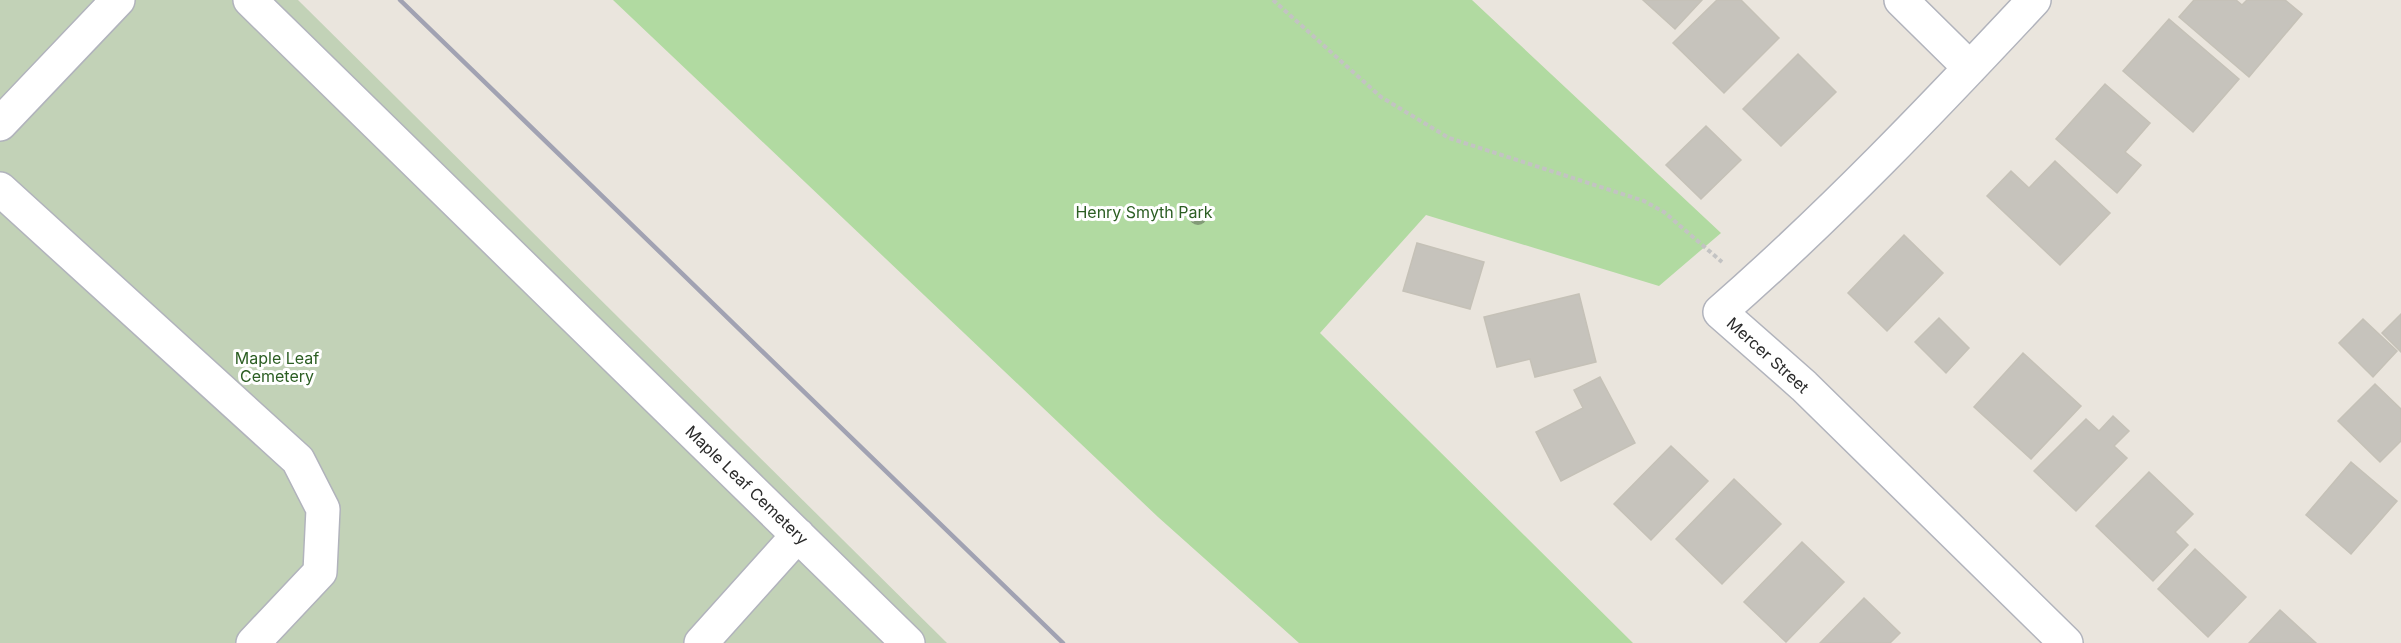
<svg xmlns="http://www.w3.org/2000/svg" width="2401" height="643" font-family="Inter,sans-serif">
<style>
.green{fill:#b1daa1}
.cemetery{fill:#c2d2b7}
.building{fill:#c6c3bc;stroke:#c5c1b7;stroke-width:1.5}
.lines{fill:none;stroke-linecap:round;stroke-linejoin:round}
.minor-casing{stroke:#b1b3bc;stroke-width:36}
.path{stroke:#c3c3c3;stroke-width:4;stroke-dasharray:4.5 3;stroke-linecap:butt}
.minor{stroke:#fff;stroke-width:33}
.rail{stroke:#a1a2b2;stroke-width:4.5}
.tree{fill:#829b77}
.labels{text-anchor:middle;stroke-width:6;stroke-linejoin:round;paint-order:stroke}
.park-label{font-size:16px;fill:#2c5e23;stroke:#fff}
.street-label{font-size:16px;fill:#2a2a2a;stroke:#fff}
</style>
<rect width="100%" height="100%" fill="#eae5dd"/>
<path class="green" d="M613,0h859l249,233 -62,53 -233,-71 -106,118 313,310h-334l-141,-126z"/>
<path class="cemetery" d="M0,0h298l649,643h-947z"/>
<path class="building" d="M1643,0h59l-27,29z
M1717,0h24l38,38 -55,55 -51,-50z
M2194,0h42l6,5 5,-5h38l17,14 -53,63 -70,-60z
M2169,19l70,60 -46,53 -70,-61z
M1798,54l38,38 -55,54 -38,-37z
M2105,84l45,39 -25,29 16,13 -24,28 -61,-54z
M1706,126l35,34 -40,39 -35,-34z
M2055,161l55,52 -50,52 -73,-69 24,-25 18,17z
M1904,235l39,38 -56,58 -39,-38z
M1417,243l67,19 -14,47 -67,-18z
M1579,294l17,68 -61,15 -5,-18 -33,8 -13,-50z
M2401,314v38l-19,-19z
M1939,318l30,30 -23,25 -31,-31z
M2363,319l34,32 -24,26 -34,-34z
M2023,353l58,53 -50,53 -57,-52z
M1600,377l35,66 -74,38 -25,-49 47,-24 -9,-18z
M2375,384l26,25v32l-21,21 -42,-41z
M2113,416l16,15 -15,15 13,12 -51,53 -42,-40 52,-52 13,12z
M1671,446l37,35 -57,59 -37,-36z
M2351,462l46,39 -46,53 -45,-39z
M2149,472l44,42 -18,18 13,13 -35,36 -57,-55z
M1734,479l47,45 -59,60 -46,-45z
M1802,542l42,40 -58,60 -42,-40z
M2195,549l51,48 -38,40 -50,-48z
M1864,598l36,35 -10,10h-70z
M2280,610l36,33h-67z"/>
<g class="lines">
<defs>
<path id="minor" d="M250,0l658,643
M1901,0l69,68
M2034,0c-101,108 -203,215 -314,312l84,74 262,257
M0,124l118,-124
M0,189l298,271 25,49 -3,63 -67,71
M701,643l97,-108"/>
</defs>
<use href="#minor" class="minor-casing"/>
<path class="path" d="M1273,0l108,97 68,41 195,63 20,11 58,50"/>
<use href="#minor" class="minor"/>
<path class="rail" d="M400,0l663,643"/>
</g>
<circle class="tree" cx="1198" cy="216" r="9"/>
<g class="labels">
<g class="park-label">
<text x="1144" y="218">Henry Smyth Park</text>
<text x="277" y="364">Maple Leaf<tspan x="277" dy="18">Cemetery</tspan></text>
</g>
<g class="street-label">
<text transform="translate(1768 355) rotate(42)" y="6">Mercer Street</text>
<text transform="translate(747 485) rotate(44)" y="6">Maple Leaf Cemetery</text>
</g>
</g>
</svg>
